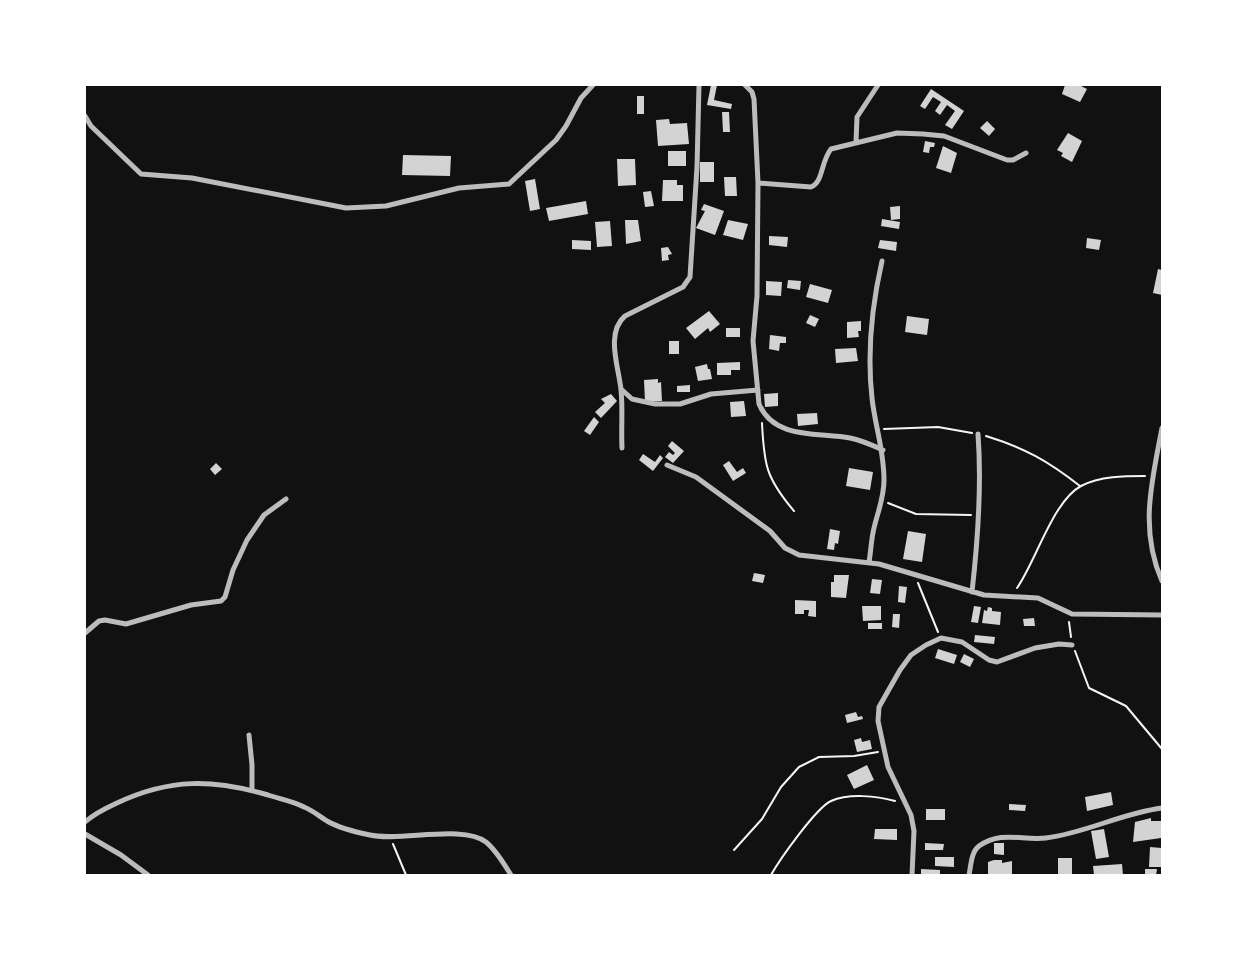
<svg xmlns="http://www.w3.org/2000/svg" width="1247" height="960" font-family="Ubuntu,sans-serif">
<style>
.building{fill:#d3d3d3}
.lines{fill:none;stroke-linecap:round;stroke-linejoin:round}
.path{stroke:#f5f5f5;stroke-width:2}
.minor{stroke:#bcbcbc;stroke-width:5}
</style>
<rect width="100%" height="100%" fill="#111"/>
<path class="building" d="M711,85h6l-3,15 18,4 -1,5 -24,-4z
M1065,85h14l8,4 -7,13 -18,-8z
M931,89l33,22 -12,18 -7,-4 10,-14 -8,-6 -7,10 -5,-4 6,-9 -8,-5 -8,12 -5,-3z
M637,96h7v18h-7z
M722,112h7l1,20h-7z
M669,119l1,5 17,-1 2,21 -31,2 -2,-26z
M987,121l8,8 -6,7 -9,-8z
M1068,133l14,8 -10,21 -11,-6 2,-3 -6,-3z
M925,141l10,2 -1,4h-4l-1,6 -6,-1z
M943,146l14,7 -6,20 -15,-5z
M668,151h18v15h-18z
M403,155l48,1 -1,20 -48,-1z
M617,159h18l1,26 -18,1z
M700,162h14v20h-14z
M724,177h12l1,19h-12z
M535,179l5,30 -10,2 -5,-30z
M663,180h14v5h6v16h-21z
M651,191l3,15 -9,1 -2,-15z
M586,201l2,13 -39,7 -3,-13z
M704,204l20,7 -9,24 -19,-7 9,-17 -4,-1z
M900,206v13l-9,1 -1,-13z
M882,219l18,3 -1,7 -18,-3z
M625,220h13l3,21 -15,3z
M728,220l20,4 -5,16 -20,-5z
M610,221l2,25 -15,1 -2,-25z
M769,236l19,1 -1,10 -18,-2z
M1087,238l14,2 -2,10 -13,-2z
M572,240l19,1v9l-19,-1z
M880,240l17,2 -1,9 -18,-3z
M668,247l4,7 -4,1 1,5 -7,1 -1,-13z
M1158,269l4,1v25l-9,-2z
M788,280l13,1 -1,9 -13,-2z
M766,281l16,1 -1,14 -15,-1z
M810,284l22,6 -4,13 -22,-6z
M709,311l11,13 -10,8 -2,-4 -13,11 -9,-11z
M810,315l9,4 -4,8 -9,-4z
M907,316l22,3 -2,16 -22,-3z
M861,321v10h-3l1,6 -12,1v-16z
M726,328h14v9h-14z
M770,335l16,2v6h-6l-1,8 -10,-2z
M669,341h10v13h-10z
M856,348l2,13 -22,2 -1,-14z
M740,362v8h-9v5h-14v-12z
M707,364l1,5h2l2,10 -14,2 -3,-14z
M658,379v4l3,-1 1,19 -17,1 -1,-22z
M690,385v7h-13v-6z
M778,393v13l-13,1 -1,-13z
M611,394l6,7 -16,17 -6,-6 10,-9 -4,-4z
M744,401l2,15 -15,1 -1,-15z
M817,413l1,11 -20,2 -1,-12z
M594,417l5,5 -9,13 -6,-4z
M672,441l12,10 -11,12 -8,-6 4,-5 4,3 2,-2 -7,-7z
M643,454l12,8 5,-7 3,3 -10,13 -14,-11z
M729,461l8,11 6,-4 3,5 -13,8 -10,-16z
M216,463l6,6 -7,6 -5,-6z
M849,468l24,4 -3,18 -24,-4z
M830,529l10,2 -2,13 -3,-1 -1,7 -7,-1z
M908,531l18,3 -4,28 -19,-3z
M754,573l11,2 -2,8 -11,-2z
M834,575h15l-3,23 -15,-1v-15h3z
M872,579l10,1 -2,14 -10,-1z
M899,586l8,1 -2,16 -7,-1z
M795,600l21,1v16l-8,-1 1,-6h-5v4h-9z
M862,606h19v14l-18,1z
M974,606l7,1 -3,16 -7,-1z
M988,607l4,1v3l9,1 -1,13 -18,-2 2,-13 3,1z
M893,614h7l-1,14 -7,-1z
M1034,618l1,8h-11l-1,-7z
M868,623h14v6h-14z
M975,635l20,2 -1,7 -20,-2z
M938,649l19,6 -3,9 -19,-6z
M964,654l10,5 -4,8 -10,-5z
M856,712l2,5 4,-1 1,3 -16,4 -2,-8z
M861,738l1,4 8,-2 2,9 -15,3 -3,-12z
M867,765l7,15 -20,9 -7,-14z
M1111,792l2,13 -26,6 -2,-14z
M1009,804l17,1 -1,6 -16,-1z
M926,809h19v11h-19z
M1151,818v3h11l-1,17 -28,4 2,-20z
M875,829h22v11l-23,-1z
M1104,829l5,28 -13,2 -5,-28z
M925,843l19,1 -1,6h-18z
M994,843h10v12l-10,-1z
M1150,847l12,1v19h-13z
M935,857h19v10l-19,-1z
M1058,858h14v17h-14z
M994,860h8v3l10,-2v14h-24v-13z
M1122,864l1,11h-29l-1,-9z
M921,869l19,1v5h-19z
M1145,869h12l-1,6h-11z"/>
<g class="lines">
<path class="path" d="M762,423c2,42 4,55 32,88
M884,429l54,-2 34,6
M986,436c39,12 62,25 94,50
M888,503l28,11 55,1
M918,583l20,49
M1017,588c19,-27 36,-87 64,-102 19,-10 44,-10 64,-10
M1069,622l2,15
M1075,651l14,37 37,18 36,43
M393,844l13,31
M734,850l28,-31 19,-32 18,-20 20,-10 35,-1 24,-4
M771,875c9,-16 45,-67 60,-74 18,-8 46,-5 64,0"/>
<path class="minor" d="M745,85l7,7 2,7 4,84 -1,113 -4,45 6,63c15,36 60,28 91,34 11,2 22,7 33,12
M85,116l6,10 50,48 51,4 154,30 40,-2 73,-18 50,-4 47,-44 10,-14 15,-28 12,-13
M856,142l1,-25 21,-32
M758,183l53,4c12,-4 10,-26 20,-38l66,-16 26,1 21,2 63,24h6l13,-7
M621,389l11,10 23,5h25l31,-10 47,-4
M1162,428c-10,53 -23,101 0,153
M622,448c-1,-19 1,-39 -1,-58 -2,-22 -16,-57 4,-74l58,-29 7,-10 7,-110 2,-82
M667,465l29,12 74,54 15,17 14,7 80,9 105,31 54,3 34,16 90,1
M869,562c2,-11 2,-22 5,-34 4,-17 10,-30 10,-48 0,-30 -9,-54 -12,-82 -5,-45 0,-93 10,-137
M972,592c6,-53 10,-105 6,-158
M85,633l14,-12 6,-1 21,4 65,-19 30,-4 4,-4 8,-27 14,-30 17,-25 22,-16
M249,735l3,30v25
M85,822c9,-8 21,-14 32,-19 53,-25 96,-24 151,-8 12,4 25,6 36,12 8,3 15,9 23,14 12,7 28,11 43,14 29,7 93,-11 116,7 10,8 18,22 25,33
M85,834l36,21 27,20
M912,875l2,-44 -3,-16 -23,-48 -10,-46 1,-14 21,-37 11,-15 15,-10 15,-7 21,4 27,18 8,2 38,-14 24,-4 13,1
M969,875c2,-9 2,-23 10,-29 23,-16 43,-5 67,-8 40,-5 76,-25 116,-30"/>
</g>
<rect width="1247" height="960" fill="none" stroke="#ffffff" stroke-width="172"/>
</svg>
